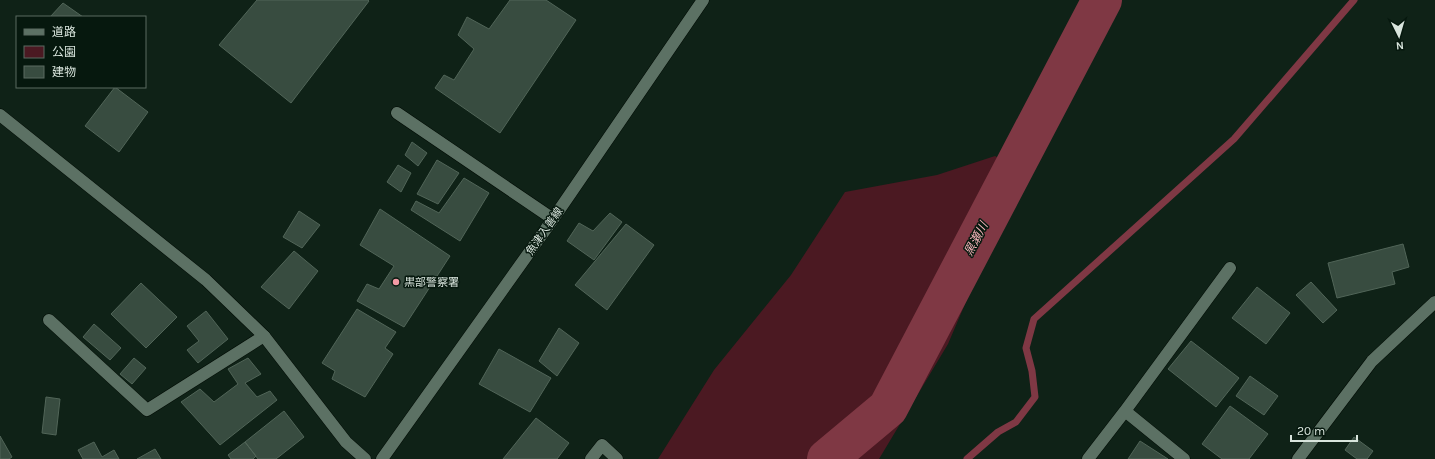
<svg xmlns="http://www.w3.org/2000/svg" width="1435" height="459" font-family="Karla,'Noto Sans JP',sans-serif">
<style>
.green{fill:#4b1922}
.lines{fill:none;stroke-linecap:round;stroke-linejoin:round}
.stream{stroke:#7f3844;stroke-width:7}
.river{stroke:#7f3844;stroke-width:40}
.building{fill:#384c40;stroke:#516558}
.street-casing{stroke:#000b04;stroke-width:13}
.secondary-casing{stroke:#000b04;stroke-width:13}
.street{stroke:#5c7164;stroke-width:12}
.secondary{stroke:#5c7164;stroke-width:12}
.poi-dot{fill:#f49aa5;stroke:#06180e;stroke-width:1.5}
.labels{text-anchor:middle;stroke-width:3;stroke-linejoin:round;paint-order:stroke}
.street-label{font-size:11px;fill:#d9e5dd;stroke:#06180e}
.poi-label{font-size:11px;fill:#d9e5dd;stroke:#06180e;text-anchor:start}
.water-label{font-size:12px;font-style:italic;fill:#f6b4bb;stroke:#06180e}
</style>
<rect width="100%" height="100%" fill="#0f2217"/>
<path class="green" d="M995,156l34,19 -44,82 -37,87 -69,115h-221l56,-89 77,-95 54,-83 92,-17z"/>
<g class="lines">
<path class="stream" d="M967,459l31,-27 18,-10 19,-25 -3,-26 -6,-23 8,-29 200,-180 120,-139"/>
<path class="river" d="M827,459l61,-51 214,-408"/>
</g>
<path class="building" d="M257,0h111l1,1 -78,102 -72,-58z
M510,0h36l30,20 -76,113 -65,-45 9,-13 10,5 20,-31 -16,-14 9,-18 22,12z
M63,3l20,14h-33z
M115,87l33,25 -29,40 -34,-26z
M412,142l15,11 -9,13 -13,-11z
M437,160l22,13 -21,31 -21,-10z
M398,165l13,8 -10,19 -14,-10z
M464,178l25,15 -29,48 -49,-31 5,-9 23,12z
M380,209l70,47 -46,71 -47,-26 10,-17 12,5 15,-23 -34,-21z
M299,211l21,14 -18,23 -19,-11z
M610,213l12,9 -28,38 -27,-19 12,-18 14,8z
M626,224l28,21 -47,65 -32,-25z
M1403,244l6,23 -17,5 3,12 -58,14 -9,-35z
M294,251l24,20 -29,38 -28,-22z
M1311,282l26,28 -14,13 -27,-28z
M141,283l36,34 -31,31 -35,-34z
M1257,287l33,26 -24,31 -34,-26z
M357,309l39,23 -11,16 8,6 -28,43 -33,-18 3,-8 -13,-8z
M206,311l22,28 -30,24 -11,-13 12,-9 -12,-15z
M94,324l27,24 -11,12 -27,-23z
M559,328l20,15 -22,33 -18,-15z
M1191,341l48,37 -23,29 -48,-38z
M499,349l52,29 -21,34 -51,-28z
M134,358l12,10 -14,16 -12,-10z
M248,358l13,16 -16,9 12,14 13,-6 7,9 -57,45 -39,-43 19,-13 14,13 24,-18 -10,-15z
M1250,376l28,20 -14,19 -28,-19z
M46,397l14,2 -4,36 -14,-2z
M1230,406l38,28 -19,25h-27l-20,-15z
M284,411l20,26 -28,22h-18l-13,-17z
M536,418l33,25 -12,16h-54z
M0,436l12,21 -3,2h-9z
M1354,437l19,14 -6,8h-10l-12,-9z
M1140,441l28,18h-40z
M94,442l8,15 12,-7 5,9h-36l-5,-9z
M245,442l11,14 -3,3h-22l-3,-4z
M155,449l6,10h-24z"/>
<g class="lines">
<defs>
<path id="street" d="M397,113l156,106
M49,320l98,90 117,-74
M591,459l11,-14 15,14
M1088,459l37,-48
M1184,459l-59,-48 105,-143
M1298,459l74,-98 63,-59"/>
<path id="secondary" d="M0,115l206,165 58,56 82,106 19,17
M382,459l171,-240 150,-219"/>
</defs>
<use href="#street" class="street-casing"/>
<use href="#secondary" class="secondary-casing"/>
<use href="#street" class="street"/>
<use href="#secondary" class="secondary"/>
</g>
<circle class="poi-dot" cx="396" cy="282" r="4"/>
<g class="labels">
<g class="street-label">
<text transform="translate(544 231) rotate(-55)" y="4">魚津入善線</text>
</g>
<g class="poi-label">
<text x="404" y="286">黒部警察署</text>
</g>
<g class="water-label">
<text transform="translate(976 239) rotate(-62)" y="4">黒瀬川</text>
</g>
</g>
<rect x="16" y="16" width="130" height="72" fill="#06180e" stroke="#5a6a61"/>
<rect x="24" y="29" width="20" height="6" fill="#5c7164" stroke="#5a6a61"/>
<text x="52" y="36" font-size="12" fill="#d9e5dd">道路</text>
<rect x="24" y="46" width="20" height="12" fill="#4b1922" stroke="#5a6a61"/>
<text x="52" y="56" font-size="12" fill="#d9e5dd">公園</text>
<rect x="24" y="66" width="20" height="12" fill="#384c40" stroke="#5a6a61"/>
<text x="52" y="76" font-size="12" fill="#d9e5dd">建物</text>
<g transform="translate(1399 36) rotate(175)" stroke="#06180e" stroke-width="3" paint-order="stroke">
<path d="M0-3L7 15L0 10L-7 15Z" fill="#d9e5dd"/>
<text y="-6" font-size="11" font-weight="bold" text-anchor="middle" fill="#d9e5dd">N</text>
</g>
<path d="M1291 435v6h66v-6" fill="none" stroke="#d9e5dd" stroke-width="2"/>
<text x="1297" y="435" font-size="12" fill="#d9e5dd" stroke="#06180e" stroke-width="3" paint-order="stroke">20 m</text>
</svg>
